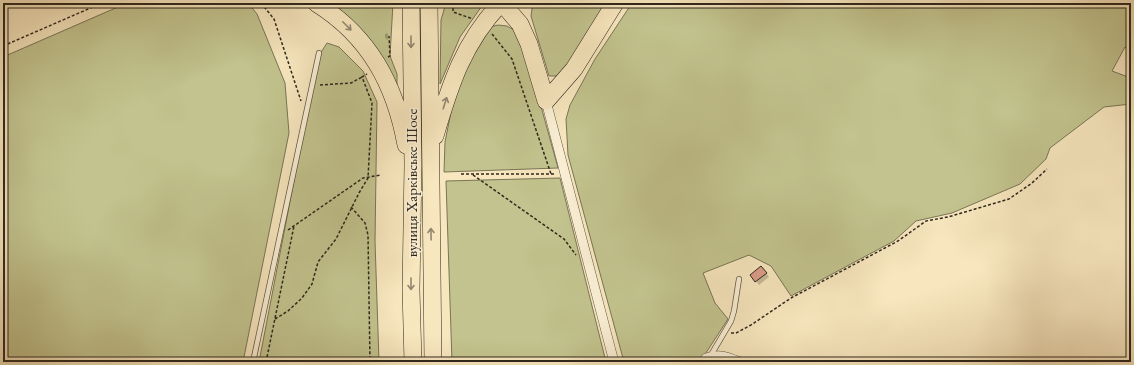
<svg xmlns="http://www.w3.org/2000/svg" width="1134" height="365" font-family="'EB Garamond',serif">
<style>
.green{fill:#c2c38e;stroke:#787556}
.shadow{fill:#0003}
.building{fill:#dc9d8a;stroke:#2e271d}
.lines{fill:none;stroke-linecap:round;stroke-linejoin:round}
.lane-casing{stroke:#605745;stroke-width:6}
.street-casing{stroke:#605745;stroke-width:10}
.highway-casing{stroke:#2e271d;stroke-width:18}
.path{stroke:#2e271d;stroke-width:1.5;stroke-dasharray:3 2;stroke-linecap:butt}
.lane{stroke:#faefd5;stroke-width:4.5}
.street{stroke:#faefd5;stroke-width:9}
.highway{stroke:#f7e6be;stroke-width:17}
.oneway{stroke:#92866e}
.labels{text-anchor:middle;stroke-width:3;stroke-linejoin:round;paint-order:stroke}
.street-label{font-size:15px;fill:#2e271d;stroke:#faefd5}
</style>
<rect width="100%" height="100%" fill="#f7e6be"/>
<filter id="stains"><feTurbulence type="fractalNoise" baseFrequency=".005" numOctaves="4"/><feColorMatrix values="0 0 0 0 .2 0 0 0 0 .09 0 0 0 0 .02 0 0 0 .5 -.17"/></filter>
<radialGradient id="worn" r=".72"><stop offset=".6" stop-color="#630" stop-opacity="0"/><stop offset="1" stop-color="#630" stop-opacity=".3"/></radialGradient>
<path class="green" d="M127,3h121l9,11 28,69 4,50 -46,229h-240v-305z
M321,3h72l-3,53 7,18v20z
M446,3h38l-24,34 -20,47 1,-64z
M533,3h73l-44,73h-13l-18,-60z
M632,3h499v34l-5,9 5,-4v11l-6,-6 -13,24 19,7v26l-27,3 -54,41 -4,11 -26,25 -68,29 -36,8 -22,20 -103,55 -20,-30 -22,-11 -46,18 12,30 13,16 -28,43h-76l-56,-207 -2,-36 4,-14 25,-46z
M498,25l9,1 7,4 12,22 32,116 -114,4 1,-30 7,-35 13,-40 25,-40z
M327,43l12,4 24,24 14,31 -2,139 4,121h-120l59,-305z
M560,178l46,184h-154l-6,-181z"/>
<path class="shadow" d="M387,33l1,2v5l-3,-2v-4z
M765,271l4,6 -10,8 -3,-4z"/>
<path class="building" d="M761,266l6,7 -12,9 -5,-7z"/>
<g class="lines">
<defs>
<path id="lane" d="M711,355l20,-34 3,-10 5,-32
M253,362l66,-309"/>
<path id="street" d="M546,101l68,261
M704,362l2,-4c14,-5 22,-1 34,4"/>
<path id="highway" d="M316,3c53,33 79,81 90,142
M411,3l2,162 -2,125 2,72
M429,3l4,359
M502,3l18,21 9,20 17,57 28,-32 41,-66
M435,136c15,-51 28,-93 66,-133"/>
</defs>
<use href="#lane" class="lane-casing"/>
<use href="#street" class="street-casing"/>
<use href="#highway" class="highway-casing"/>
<path class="path" d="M261,3l13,16 27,82
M453,3v9l20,7
M492,34l20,25 39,115
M3,46l99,-43
M388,57l2,-1 -1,-20
M320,85l31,-2 11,-6
M461,174h94
M473,175l91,64 12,16
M351,207l14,16 3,12 2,127
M288,230l75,-52 18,-3
M275,319l13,-8 14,-13 10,-14 6,-22 18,-23 23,-46 9,-15 4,-75 -10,-26 5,-3
M731,333h5l15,-8 40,-27 107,-57 28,-20 22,-4 61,-18 23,-16 15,-14
M266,362l28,-136"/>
<use href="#lane" class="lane"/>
<use href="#street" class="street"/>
<use href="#highway" class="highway"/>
</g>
<defs><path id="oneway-shaft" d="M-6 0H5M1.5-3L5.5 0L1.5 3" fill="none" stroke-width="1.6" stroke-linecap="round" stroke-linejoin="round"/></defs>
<g class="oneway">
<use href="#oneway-shaft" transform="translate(347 26) rotate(45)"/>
<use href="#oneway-shaft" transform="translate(411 42) rotate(90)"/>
<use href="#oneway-shaft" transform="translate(445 103) rotate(-72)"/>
<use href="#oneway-shaft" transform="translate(431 234) rotate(-91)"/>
<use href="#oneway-shaft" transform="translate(411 284) rotate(90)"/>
</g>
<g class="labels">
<g class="street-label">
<text transform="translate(412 183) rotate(-90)" y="5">вулиця Харківське Шосе</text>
</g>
</g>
<rect width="1134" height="365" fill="none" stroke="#f7e6be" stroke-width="16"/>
<rect x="4" y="4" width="1126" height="357" fill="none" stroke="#2e271d" stroke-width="2"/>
<rect x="8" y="8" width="1118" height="349" fill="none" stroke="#2e271d"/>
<rect width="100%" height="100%" filter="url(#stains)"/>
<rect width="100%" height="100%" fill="url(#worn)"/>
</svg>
